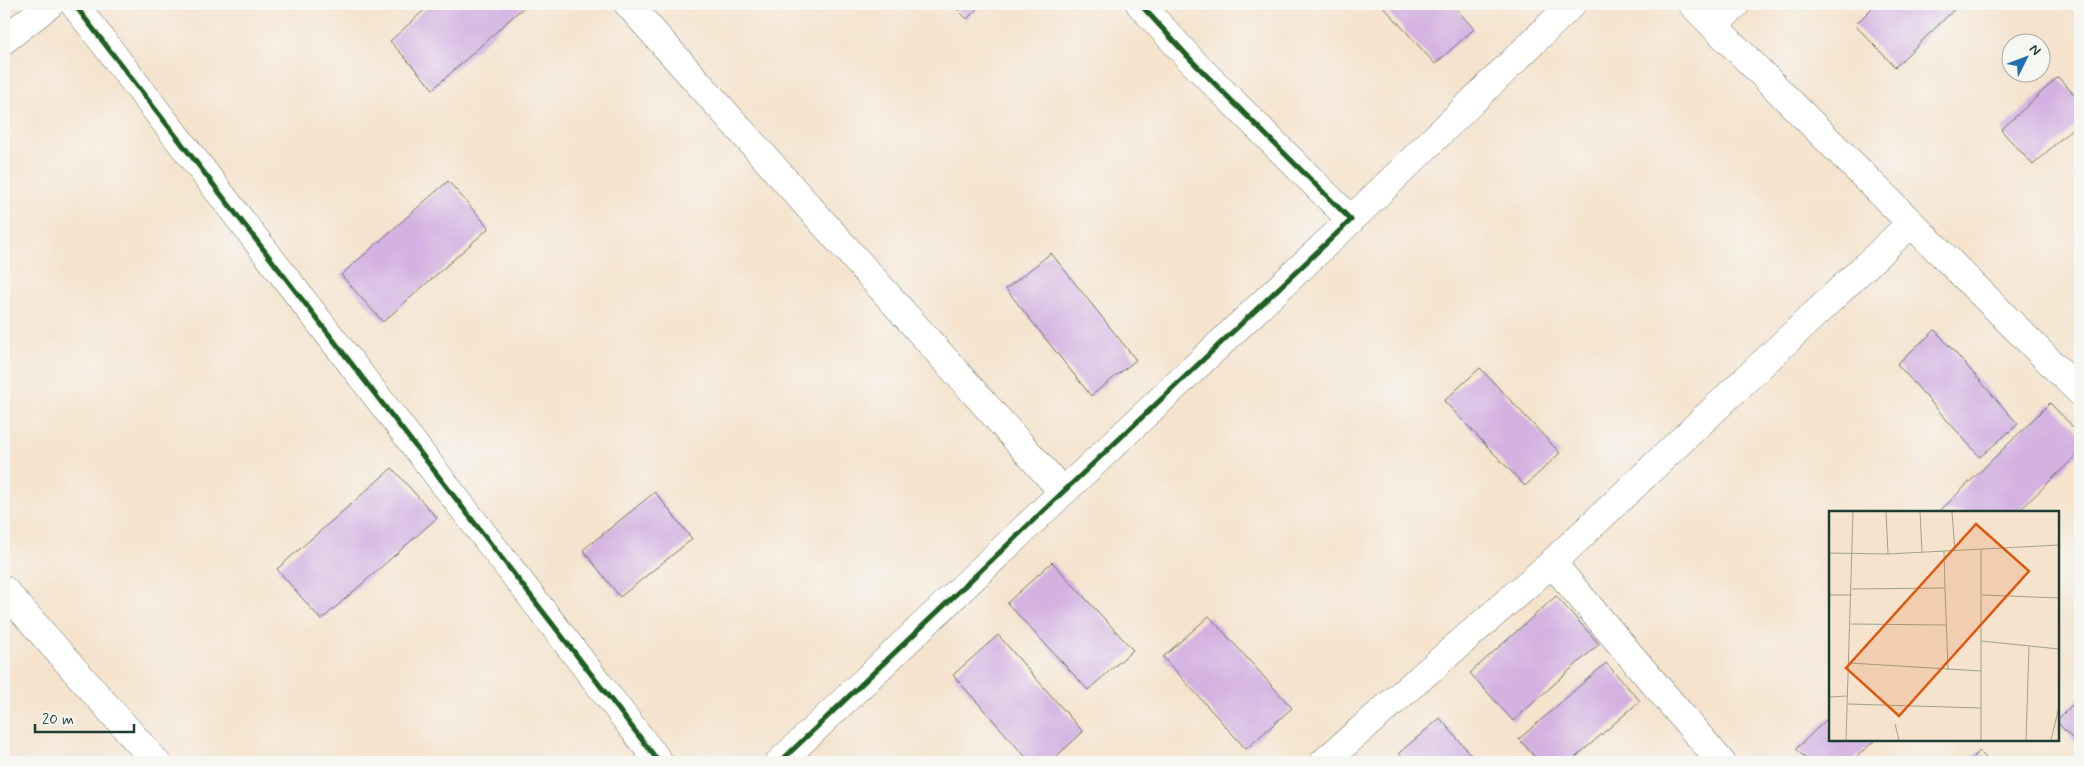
<svg xmlns="http://www.w3.org/2000/svg" width="2084" height="766" font-family="Mynerve,sans-serif">
<style>
.building{fill:#d3b1e1}
.lines{fill:none;stroke-linecap:round;stroke-linejoin:round}
.minor-casing{stroke:#6a776a;stroke-width:29}
.minor{stroke:#fff;stroke-width:28}
.cycleway-casing{stroke:#f6f6f2;stroke-width:8}
.cycleway{stroke:#1b5e20;stroke-width:5}
.inset-road{fill:none;stroke:#9fa190;stroke-width:1}
.view{fill:#de580e;fill-opacity:0.15;stroke:#de580e;stroke-width:2.5}
.inset-edge{fill:none;stroke:#1f3d34;stroke-width:2.5}
</style>
<rect width="100%" height="100%" fill="#f6f6f2"/>
<filter id="ink" filterUnits="userSpaceOnUse"><feTurbulence type="fractalNoise" baseFrequency=".02" numOctaves="2"/><feDisplacementMap in="SourceGraphic" scale="10" xChannelSelector="R" yChannelSelector="G"/><feConvolveMatrix kernelMatrix="1 2 1 2 8 2 1 2 1" color-interpolation-filters="sRGB"/></filter>
<filter id="wash" filterUnits="userSpaceOnUse"><feTurbulence type="fractalNoise" baseFrequency=".0096" numOctaves="4" result="noise"/><feDisplacementMap in="SourceGraphic" scale="20" xChannelSelector="R" yChannelSelector="G"/><feGaussianBlur stdDeviation="1.12" result="paint"/><feColorMatrix in="noise" values="0 0 0 0 0 0 0 0 0 0 0 0 0 0 0 0 0 1.4 0 .05"/><feComposite in="paint" operator="in"/></filter>
<g filter="url(#wash)">
<rect width="100%" height="100%" fill="#f5e3cd"/>
<g id="blocks">
<path class="building" d="M431,4h96l-94,85 -43,-48z
M952,4h30l-15,15z
M1381,4h71l22,25 -39,35z
M1876,4h84l-65,63 -40,-42z
M2058,77l22,24v20l-47,44 -32,-35z
M448,181l41,47 -106,94 -42,-47z
M1051,253l85,107 -45,36 -85,-107z
M1935,330l83,94 -38,33 -83,-93z
M1480,368l80,85 -35,33 -81,-85z
M2050,403l30,31v18l-62,60h-79z
M392,468l45,50 -116,102 -44,-51z
M655,492l37,47 -72,58 -37,-47z
M1052,562l81,88 -45,40 -81,-87z
M1556,596l43,48 -86,77 -43,-48z
M1209,616l83,92 -46,41 -83,-92z
M998,635l85,97 -33,30h-20l-77,-87z
M1606,663l34,38 -70,61h-31l-20,-23z
M2080,697v50l-22,-24v-4z
M1830,716v24h45l-24,22h-42l-13,-13z
M1440,718l37,44h-71l-7,-9z
M1979,751l11,11h-22z"/>
</g>
</g>
<g filter="url(#ink)">
<use href="#blocks" fill-opacity="0" stroke="#6a776a" stroke-width="1"/>
<g class="lines">
<defs>
<path id="minor" d="M74,4l585,758
M628,4l435,488
M1692,4l388,388
M1714,26l22,-22
M4,40l46,-36
M1351,220l221,-216
M1552,563l169,199
M4,590l152,172
M780,762l283,-270 288,-272 -159,-159 -52,-57
M1324,762l228,-199 359,-340"/>
</defs>
<use href="#minor" class="minor-casing"/>
<use href="#minor" class="minor"/>
<defs>
<path id="cycleway" d="M74,4l585,758
M780,762l283,-270 288,-272 -159,-159 -52,-57"/>
</defs>
<use href="#cycleway" class="cycleway-casing"/>
<use href="#cycleway" class="cycleway"/>
</g>
</g>
<g transform="translate(1829 511)">
<rect width="230" height="230" fill="#f5e3cd"/>
<path class="inset-road" d="M57,1l2,42M91,1l2,40M123,1l3,39M152,38v191M115,40l1,37M0,42l59,1 171,-9M23,78l93,-1 3,82M0,84h23M153,84l77,3M22,113l95,1M152,130l78,8M21,152l131,8M0,186l18,-1M19,193l133,4M66,213l4,16M17,229l7,-228M197,229l3,-93M222,229l8,-33"/>
<path class="view" d="M147,13l53,47 -130,145 -53,-48z"/>
<rect width="230" height="230" class="inset-edge"/>
</g>
<rect width="2084" height="766" fill="none" stroke="#f6f6f2" stroke-width="20"/>
<g transform="translate(2026 58) rotate(48)"><circle r="24" fill="#f6f6f2" stroke="#a0aca6"/>
<path d="M0-4L9 19L0 12L-9 19Z" fill="#1f6fb2"/>
<text y="-8" font-size="14" font-weight="bold" text-anchor="middle" fill="#1f3d34">N</text>
</g>
<path d="M35 724v8h99v-8" fill="none" stroke="#1f3d34" stroke-width="2.5"/>
<text x="42" y="724" font-size="15" fill="#1f3d34" stroke="#f6f6f2" stroke-width="4" paint-order="stroke">20 m</text>
</svg>
